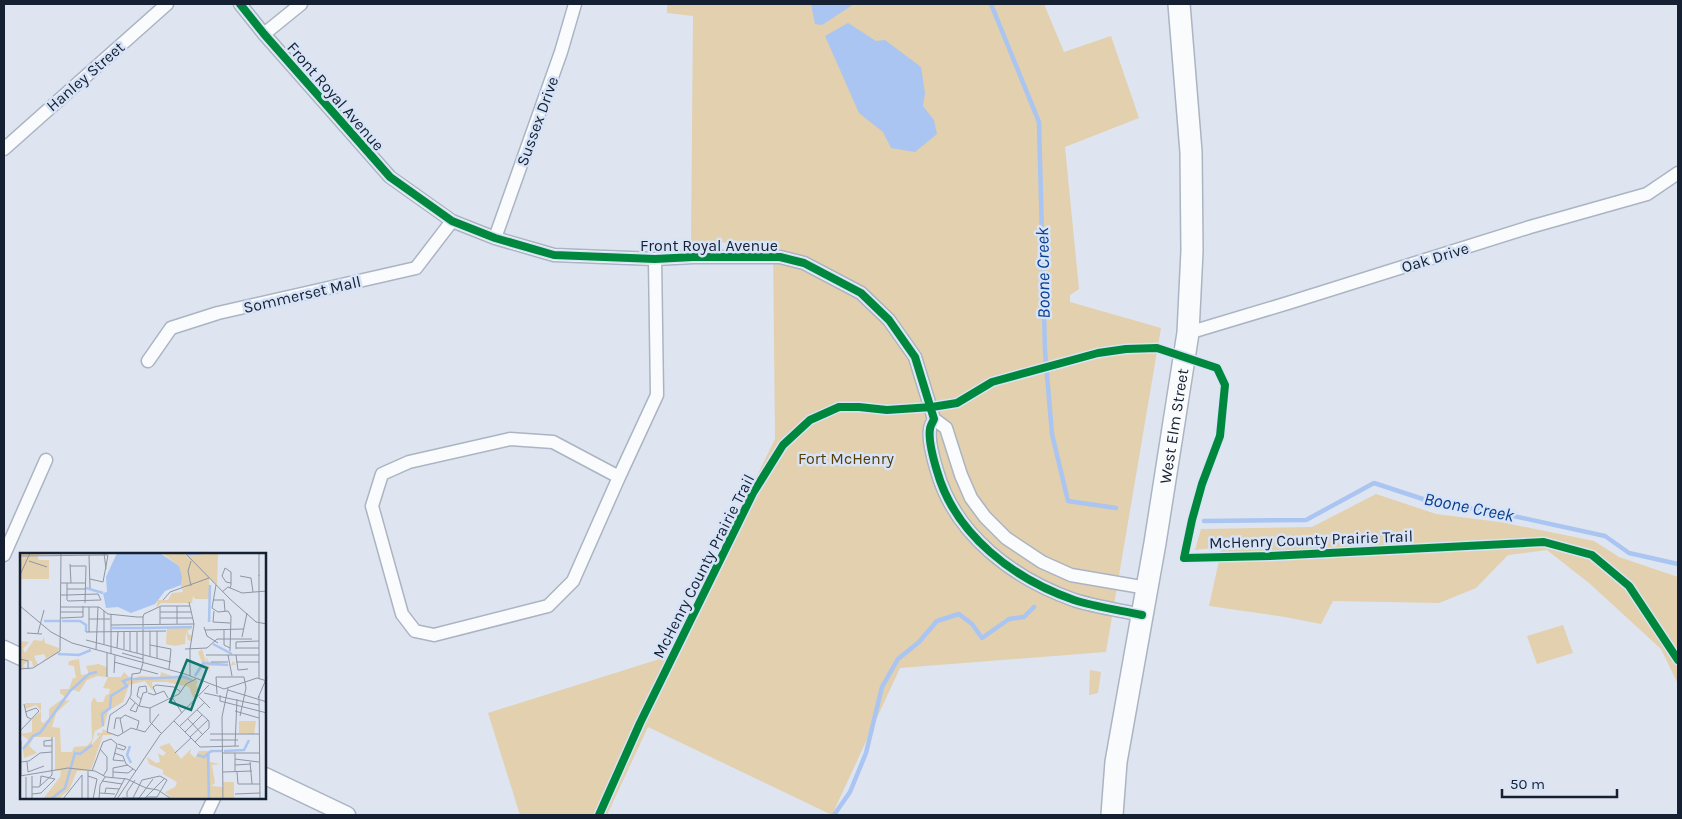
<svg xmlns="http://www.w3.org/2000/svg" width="1682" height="819" font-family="Karla,sans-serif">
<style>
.green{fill:#e2d0ae}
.water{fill:#aac5f1}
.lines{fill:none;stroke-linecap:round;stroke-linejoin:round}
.stream{stroke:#aac5f1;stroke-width:4.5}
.minor-casing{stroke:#abb4c2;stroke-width:15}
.tertiary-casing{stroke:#abb4c2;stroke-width:19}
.primary-casing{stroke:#abb4c2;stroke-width:24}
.minor{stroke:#fafbfd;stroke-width:12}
.tertiary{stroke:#fafbfd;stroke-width:16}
.primary{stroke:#fafbfd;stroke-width:21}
.cycleway-casing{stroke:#d7e3f7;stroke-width:11}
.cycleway{stroke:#00873e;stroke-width:8}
.labels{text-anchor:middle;stroke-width:5;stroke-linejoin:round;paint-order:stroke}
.street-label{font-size:16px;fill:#152032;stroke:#d7e3f7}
.park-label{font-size:16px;fill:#563c07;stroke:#d7e3f7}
.water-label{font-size:18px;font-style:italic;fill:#0a3e91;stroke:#d7e3f7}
.inset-river{fill:none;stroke:#aac5f1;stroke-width:2.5}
.inset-road{fill:none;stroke:#8e96a4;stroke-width:1}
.view{fill:#0f766e;fill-opacity:0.15;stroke:#0f766e;stroke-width:2.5}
.inset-edge{fill:none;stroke:#152032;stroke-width:2.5}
</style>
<rect width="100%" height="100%" fill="#dee5f0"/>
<path class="green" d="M667,4h377l20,48 47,-16 28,82 -74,29 14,142 -9,6v7l91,26 -55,324 -206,16 -68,147 -184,-88 -41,88h-87l-32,-102 181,-57 106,-217 -2,-196 -82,-1 2,-226 -26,-3z
M1376,494l60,20 64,8 94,19 25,16 59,20v107l-17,-35 -72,-66 -42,-33 -39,5 -32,33 -37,15 -106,-2 -12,23 -36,-7 -76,-11 13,-59 -27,3 6,-21 111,-2z
M1563,625l10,28 -36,11 -10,-28z
M1090,670l11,2 -3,21 -9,2z"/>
<path class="water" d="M811,4h41l-1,2 -29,19 -7,-1z
M848,23l28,18 9,-1 36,27 4,26 -2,13 11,14 3,14 -22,18 -24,-4 -8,-16 -24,-19 -34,-77z"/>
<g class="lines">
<path class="stream" d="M991,4l48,118 6,229 7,83 16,67 48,7
M1204,521l102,-1 68,-37 61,20 65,10 105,23 24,17 49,11
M834,815l16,-23 16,-39 16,-66 16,-28 21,-17 18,-21 22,-7 13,10 10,14 27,-19 15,-2 10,-10"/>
<defs>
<path id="minor" d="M240,4l24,30 126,143 62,44 43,17 59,17 101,4 38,-2h87l24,6 57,30 28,27 26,37 19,62c-1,3 -4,7 -4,10 -2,11 4,32 7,42 18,64 77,108 137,129 22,7 45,10 68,15
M264,34l37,-30
M4,149l163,-145
M495,238l66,-186 14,-48
M1188,333l100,-30 242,-76 117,-33 31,-21
M148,361l23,-33 47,-15 198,-45 36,-47
M934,419l12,9 15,47 10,23 14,19 21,21 36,24 29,13 76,13
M510,439l43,3 66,35 -46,104 -25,25 -114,29 -19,-4 -13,-17 -30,-108 10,-32 27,-12z
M619,477l38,-82 -2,-136
M4,555l42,-95
M206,815l8,-17"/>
<path id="tertiary" d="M4,649l17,8
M265,776l82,39"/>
<g id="primary">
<path id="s1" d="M1112,815l4,-53 39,-219 33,-210 4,-82 -1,-99 -12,-148"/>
</g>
</defs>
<use href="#minor" class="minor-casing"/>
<use href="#tertiary" class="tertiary-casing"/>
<use href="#primary" class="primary-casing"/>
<use href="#minor" class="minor"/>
<use href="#tertiary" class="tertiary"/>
<use href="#primary" class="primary"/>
<defs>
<path id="cycleway" d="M240,4l24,30 126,143 62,44 43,17 59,17 101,4 38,-2h87l24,6 57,30 28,27 26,37 19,62c-1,3 -4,7 -4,10 -2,11 4,32 7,42 18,64 77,108 137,129 22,7 45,10 68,15
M599,815l41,-92 113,-230 30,-48 27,-25 29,-13h20l28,3 45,-3 25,-4 35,-21 106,-29 28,-4 31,-1 60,20 8,17 -5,51 -18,48 -10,36 -8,38 86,-2 274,-14 48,13 37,31 49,74"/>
</defs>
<use href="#cycleway" class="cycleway-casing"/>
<use href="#cycleway" class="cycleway"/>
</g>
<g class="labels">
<g class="street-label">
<text transform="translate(85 76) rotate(-41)" y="6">Hanley Street</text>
<text transform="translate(336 96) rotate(49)" y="6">Front Royal Avenue</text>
<text transform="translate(537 121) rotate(-70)" y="6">Sussex Drive</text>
<text x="709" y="251">Front Royal Avenue</text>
<text transform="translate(1435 257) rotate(-17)" y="6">Oak Drive</text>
<text transform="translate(302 294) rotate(-13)" y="6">Sommerset Mall</text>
<text dy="6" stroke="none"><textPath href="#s1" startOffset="394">West Elm Street</textPath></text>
<text transform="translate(1311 539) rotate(-2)" y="6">McHenry County Prairie Trail</text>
<text transform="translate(703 566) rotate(-63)" y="6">McHenry County Prairie Trail</text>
</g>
<g class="park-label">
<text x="846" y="464">Fort McHenry</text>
</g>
<g class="water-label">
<text transform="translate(1043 273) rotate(-91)" y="6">Boone Creek</text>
<text transform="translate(1469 507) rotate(11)" y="6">Boone Creek</text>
</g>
</g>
<g transform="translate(20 553)">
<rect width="246" height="246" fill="#dee5f0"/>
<path d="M0,0h41l-24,2 2,5h10v19h-29zM142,0h22l6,8 -5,-8h33l-1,32 -8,-7 1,21h-15l-2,-3 -1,7h-31l-5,5 2,-8h10l4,-7 11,-1 -1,-3 6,-2h-7l-2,-21zM147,74l26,1 -6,3 2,4h4l-2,6 -3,-1 -2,-8 -1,12 -10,2 -9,-2zM24,84l1,6 14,5 -1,5 -16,8 4,-3 -2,-4 -10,2 4,9 -5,2 -1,-6h-5l-4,5 3,2 -6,1v-28l9,1 -6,7 2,4 9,-13 8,1zM182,96l5,17 -1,-9 4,7 21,1 2,-4 3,4 -27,1 1,7 -3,-7 -4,1 -8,10 8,-12 -5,-13zM59,106l2,16 8,-1 -3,-8 12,-2 9,3v10l-10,-1 -10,4 -8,12 -7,-3 -7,12 5,-1 -14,13 -4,14 8,1 1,24h11l2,-5 13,-1 5,-6 -1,-37 3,-6 3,5h6l3,-7 3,-1 1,-5 -7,-1 5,-11h13l3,-5 8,8 7,-4 21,1 1,-5 11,4 12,-1 14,6 -2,5 3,3 -4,4 3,4h-5l-4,-10 -22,-5h-15l1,9 -8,-10 -16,4 -6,17 -15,9 -4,15 -9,5 -4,15 9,-11 -3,1v-3h5l1,-4 9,6h-9l-12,35 -14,1 -8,19 -11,9h-15l17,-22 1,-6 -6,-1v-33h-21l-5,9 8,7 -13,5 -1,-9 6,-9 -9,-6 12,-2v-13l9,-8 -5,-6 -11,4v-6h16v19l3,1 5,-5v-9l16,-12 -5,-4v-4h9l4,-11h3l-2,-12 -6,-1 1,-4zM219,168h17l-2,13 -15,-1zM149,190l12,16 10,-10 -1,4 5,5 4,-7h20l-9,2v9l10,2 -8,1 3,18 -4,3 12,1v12h-51l-7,-7 10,-5 2,-5 -14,-8v-4l-14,-6 -2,-7 9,6 4,-1 -2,-9 5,3 3,-3 -7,-6zM203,229h11v17h-10z" fill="#e2d0ae"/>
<path d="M97,0h43l19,13 3,11 -1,8 -16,6 -10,13 -24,9 -13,-6 -12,1 -3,-15 4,-1 -1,-15z" fill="#aac5f1"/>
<path class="inset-river" d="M168,1l16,-1M66,35l17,5M24,68h16M42,68h18l6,4v7M189,69l1,-37M92,75h30M124,75l48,-1M193,91l19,10M38,101l21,1 12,-5M175,123l8,-13 25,2M113,126l51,-2 8,3M83,173l-1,-12 8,-6 1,-12 16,-10 -4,-5 9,-3M110,193l-3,9 4,8M3,196l10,-13 7,-3 30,-42 19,-17 8,-2M204,198l20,-1 5,-10M188,200l1,46M177,202l7,2 7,-6h11M31,246l14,-11 10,-35 5,1 12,-9"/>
<path class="inset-road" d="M84,0l2,16M165,0l45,46 26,23 11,2M69,2l1,33M0,3l88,-1M9,8l18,6M50,11l1,19M50,13h16l-1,37M0,22l10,-22M239,22v104M220,23l11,2 2,14M239,23v-23M70,26l13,3 5,-27M41,30h25M196,32l-4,23 6,4 10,-1 3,5 -1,35M171,33l-3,-15 3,-10M210,35l1,-3v-13l-6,-4 -3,8 4,6 5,1M47,36h18M202,39l6,-5 14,6 25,-2M41,42h6l31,-1 3,6 -33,1 -1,-1v-17M143,47l7,-8 39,-14M193,47h11l1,11M169,49l5,22 -4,25v27M0,53l31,26 21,11 113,31 39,15 33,-11 10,3M41,54h38l9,7 29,3h6l1,-3 17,-8h29M69,54v25M140,54v17M194,58l-1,11 17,1M41,59h22M140,59h31M91,61v40M41,65l22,-1v-11M140,65h32M69,66h21M157,71v-18M91,72l83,-1M184,74l3,9 11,7M185,77l39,-1M204,77v15l6,3M137,78v27M66,79l80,-1M7,80l15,1M18,80l6,-23M222,84l5,-24M66,87l85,22M84,91v-33M130,92l21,4 -2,20M97,95l1,-16M216,95h23M104,96v-18M165,96l22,-1 10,-9h35M216,96v-7l23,-1M76,97l2,-43M110,98v-20M87,100v24M102,100l21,6M117,100v-21M186,102h53M208,102l4,21M216,102l2,15 10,-1M130,104v-26M0,106l8,2v8M94,109l44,12M191,109h17M216,109h23M0,116l13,-1 27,-17 1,-98M94,120l1,-18M112,121l-1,21 -5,9 -16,11 -3,17 11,4 13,-8 14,4 14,-18M112,121l8,-1 3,-10v-46M208,137l39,12M128,140l6,2 10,-4 4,7M184,140l55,12M136,141l-3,-7 3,-2 18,2 7,5M197,141l-1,-17h28l2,11 -6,28M200,142v6l47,12M239,143l1,103M152,144l10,16M179,144l11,11M110,145l9,8 11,2M238,145l9,-21M121,146l-4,-3 2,-9 7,-1 1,6M115,150l-5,7 6,2 2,-6M4,151l3,13 4,2M119,153l4,-13 4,-1M130,155l29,-14 7,-10 10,-5M130,155v14l11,11M215,158l24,7M168,166l15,16M154,168l26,26 39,-1M160,173l24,-23M94,176l2,-11h5M0,178l19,-20 -3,-3 -11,4M165,179l17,-17M103,180l-3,-14 5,-4 14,6 -2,8M190,181h49M170,184l18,-17M91,186l6,5 -4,16 11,1M32,187l-8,1v5h8M190,187h28M175,189l14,-14v-7l-12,-11M215,193l2,-47M97,195l7,2 2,-3 -8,-3M80,196l7,8v13l-4,6M94,200l9,3 3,8 10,7M155,200l16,-15M202,200h37M215,200v19M215,206l24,3M1,209l8,-1 11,-8 12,-1M7,209l1,10 16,-6M230,209l2,22M215,212l16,-1M68,218v28M72,218l11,-29 8,-3M93,219l15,1 5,-4M203,219l29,-1M217,219l1,12h22M62,222v24M0,223l48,-8 27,3 11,6 21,2 19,9 12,2 12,8M1,223v-35M68,223l9,3 -4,20M93,225v-10l15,-3M82,228l20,3M12,234h7l13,-12v-38M79,240l16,1M85,240l1,-5 13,1M12,241l9,-1 14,-14 -14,-3 -1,10M215,241l25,-1M107,244v-5l8,-12M102,245h23l20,-20M113,245l9,-18 18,-4 7,4 -10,17h-11M119,245l14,-19M6,246v-22M12,246v-23M43,246l19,-24M60,246h36M79,246l1,-14 5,-8M94,246l11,-21M97,246l43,-64 49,-50M203,246l-1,-82 6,-29"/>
<path class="view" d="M167,107l20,8 -16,42 -21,-8z"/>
<rect width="246" height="246" class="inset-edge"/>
</g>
<rect width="1682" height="819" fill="none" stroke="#152032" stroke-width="10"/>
<path d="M1502 789v8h115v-8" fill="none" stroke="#152032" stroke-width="2.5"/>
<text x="1510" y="789" font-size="15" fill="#152032" stroke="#d7e3f7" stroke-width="4" paint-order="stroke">50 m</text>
</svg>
